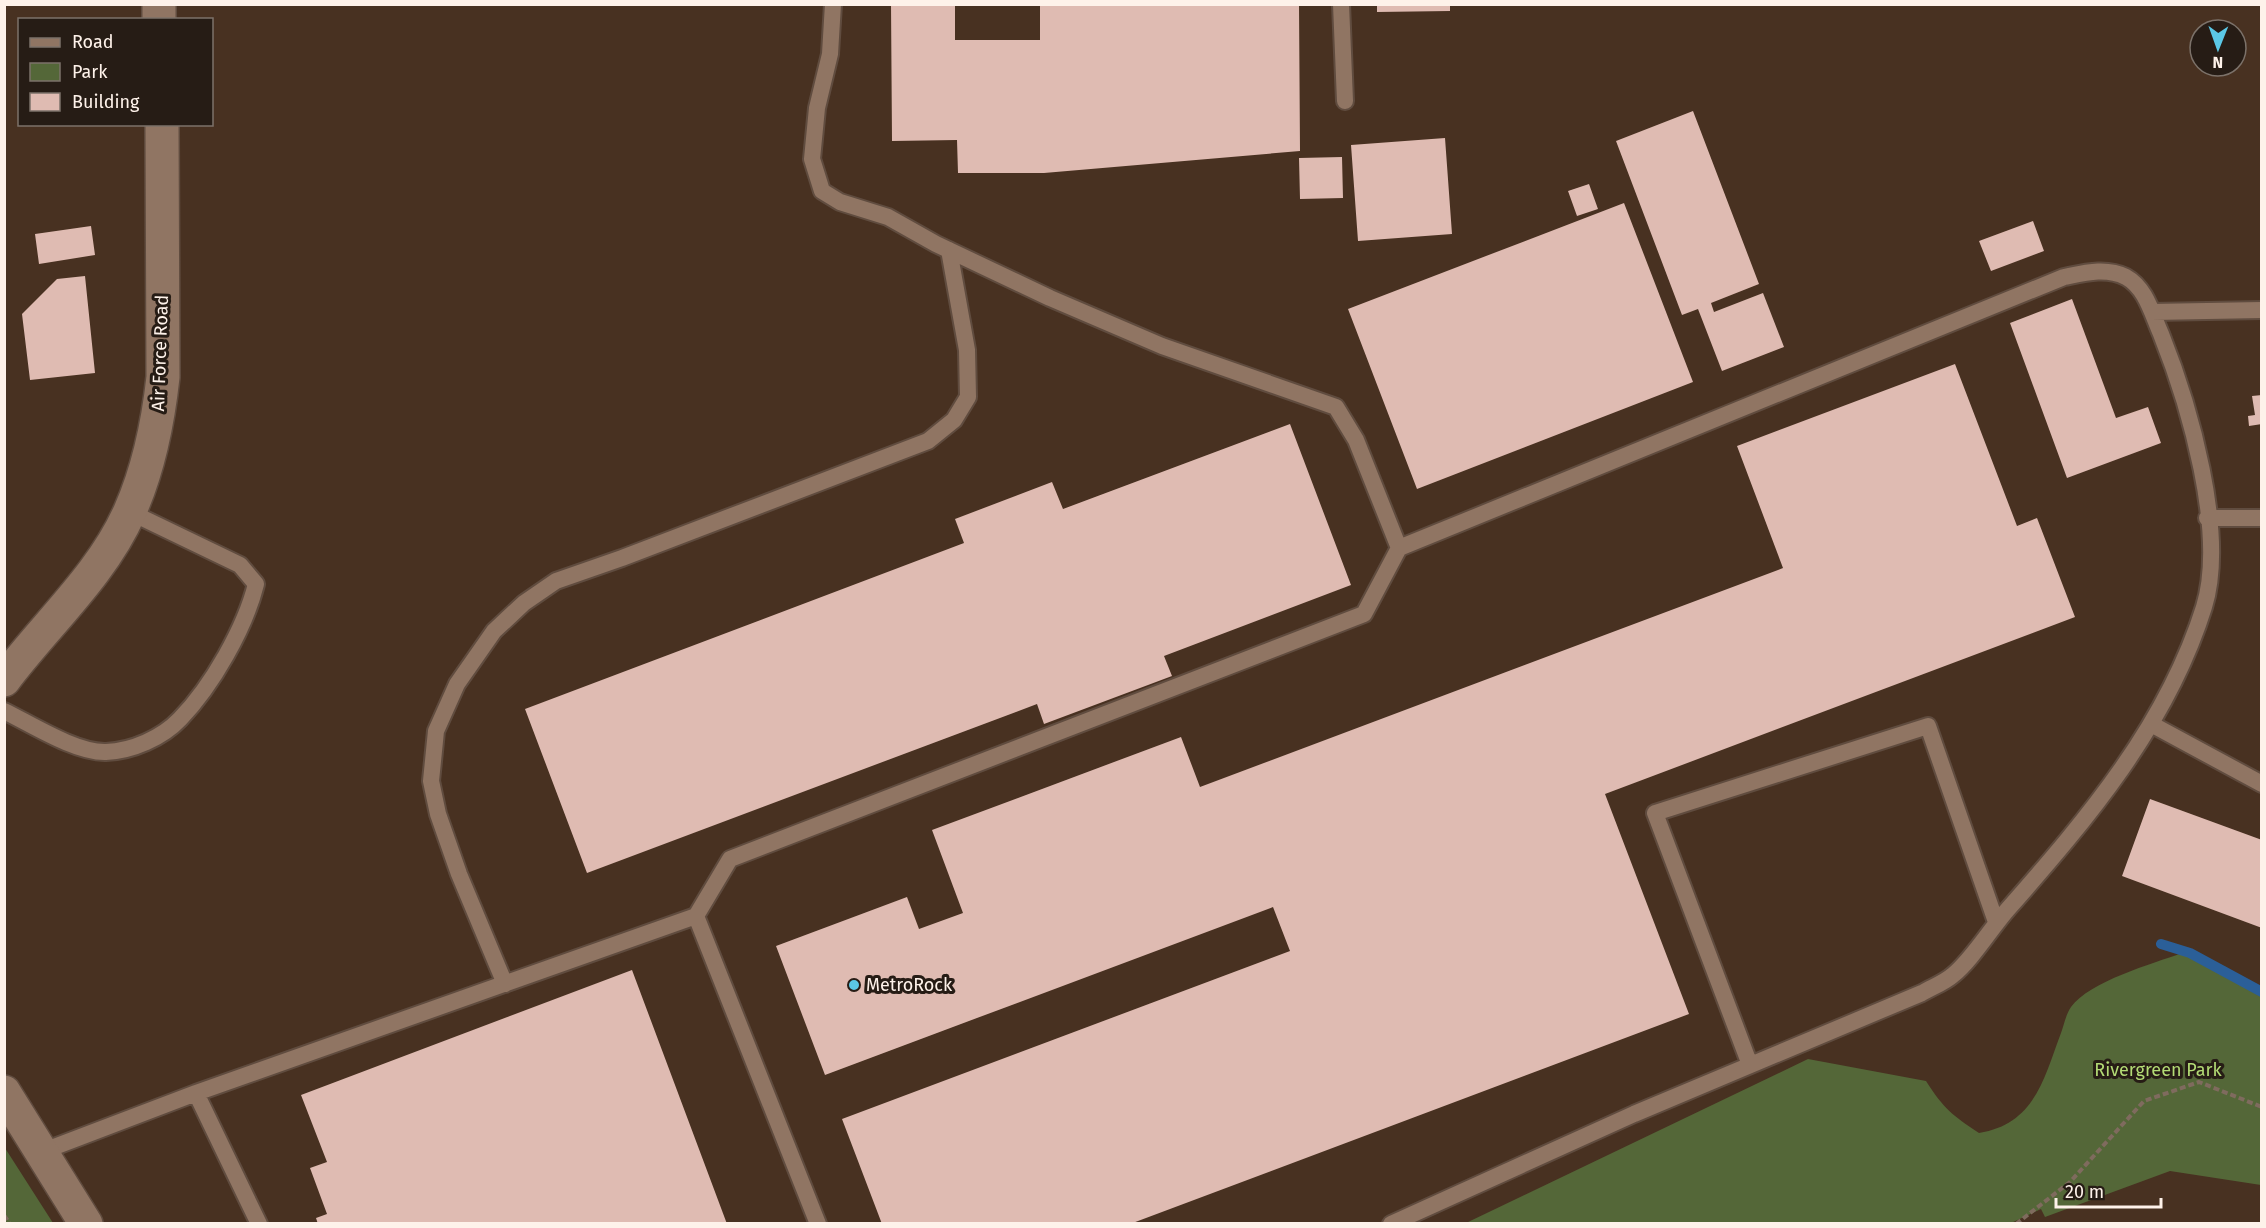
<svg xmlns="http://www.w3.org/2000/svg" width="2266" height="1228" font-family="'Fira Sans',sans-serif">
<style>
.green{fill:#546738}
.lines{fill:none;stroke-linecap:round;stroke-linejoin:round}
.stream{stroke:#2b5f98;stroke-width:10}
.building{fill:#dfbbb2}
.service-casing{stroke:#604c3f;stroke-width:20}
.minor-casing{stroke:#604c3f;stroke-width:36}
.path{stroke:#7f6b5e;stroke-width:4;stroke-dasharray:6 3;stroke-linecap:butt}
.service{stroke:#907563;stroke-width:16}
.minor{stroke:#907563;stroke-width:33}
.poi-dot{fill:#5bc8e6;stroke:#261c15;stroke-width:2}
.labels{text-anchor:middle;stroke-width:6;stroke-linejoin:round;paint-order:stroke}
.street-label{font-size:18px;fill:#fef2ea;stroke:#261c15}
.poi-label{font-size:18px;fill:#fef2ea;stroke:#261c15;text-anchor:start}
.park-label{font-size:18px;fill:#b3db75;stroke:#261c15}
</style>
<rect width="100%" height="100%" fill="#483121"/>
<path class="green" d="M2182,953l44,14 35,27v191l-91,-14 -125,46 -4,-8 -32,15 -543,-1 342,-164 118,22c18,28 26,34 53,52 56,-9 65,-55 82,-100 3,-8 5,-19 10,-26 19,-26 81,-43 111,-54z
M4,1148h1l48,75h-48z"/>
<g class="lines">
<path class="stream" d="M2161,944l29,9 72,39"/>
</g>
<path class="building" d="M891,4h64v36h85v-36h259l1,147 -256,22h-86l-1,-33 -65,1z
M1377,4h73v7l-73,1z
M1693,111l66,173 -48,19 3,9 49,-19 21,54 -62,24 -24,-62 -16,6 -66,-174z
M1445,138l7,96 -94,7 -7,-96z
M1342,157l1,41 -43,1 -1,-41z
M1589,184l9,25 -21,7 -9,-25z
M1624,203l69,179 -276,107 -69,-180z
M2033,221l11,30 -53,20 -12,-30z
M91,226l4,29 -56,9 -4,-30z
M85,276l10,97 -65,7 -8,-66 35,-35z
M2072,299l44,119 32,-11 13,36 -94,35 -57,-155z
M1955,364l62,162 20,-8 38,99 -470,177 84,220 -559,210h-248l-40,-105 448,-168 -17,-44 -448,168 -49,-129 131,-49 12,32 44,-16 -31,-83 249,-93 19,50 583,-219 -46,-122z
M2262,395v29l-13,2 -1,-10 7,-1 -3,-19z
M1290,424l61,161 -187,71 8,20 -128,48 -7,-20 -450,169 -62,-164 439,-166 -9,-24 97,-37 11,27z
M2150,799l112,41v88l-140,-52z
M632,970l95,254h-409l-2,-6 11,-4 -17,-46 17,-6 -26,-67z"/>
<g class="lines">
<defs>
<path id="service" d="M833,4l-3,50 -13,54 -5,51 10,32 18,11 48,15 48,27 114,54 112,48 174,61 20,33 43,108 665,-271c20,-4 42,-10 62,0 20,11 26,37 35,57 28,70 66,199 43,273 -37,118 -116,211 -196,302 -16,18 -37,52 -55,66 -9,8 -21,12 -31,18l-288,121 -243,110
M1341,4l4,97
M2152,312l110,-2
M2207,518h55
M4,711c27,13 72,42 102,41 26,-1 56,-14 74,-33 32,-33 65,-91 76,-135l-16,-19 -110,-53
M2151,724l111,60
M696,916l34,-57 634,-245 35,-66
M505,984l-46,-110 -21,-60 -7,-33 5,-50 21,-47 37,-53 30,-28 32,-22 66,-23 306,-117 26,-21 14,-23 -1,-47 -18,-100
M1750,1065l-95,-252 273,-87 68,196
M196,1093l63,131
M41,1152l155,-59 500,-177 122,308"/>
<path id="minor" d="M159,4v16
M4,680c42,-56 98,-105 126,-169 19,-43 28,-88 33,-134l-1,-253
M4,1092l82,132"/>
</defs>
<use href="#service" class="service-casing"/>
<use href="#minor" class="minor-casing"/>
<path class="path" d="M4,1215l6,9
M2016,1224l54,-42 74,-81 55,-19 63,25"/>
<use href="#service" class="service"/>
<use href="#minor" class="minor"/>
</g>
<circle class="poi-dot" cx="854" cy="985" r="6"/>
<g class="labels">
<g class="street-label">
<text transform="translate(160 353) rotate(-88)" y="6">Air Force Road</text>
</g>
<g class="poi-label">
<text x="866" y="991">MetroRock</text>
</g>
<g class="park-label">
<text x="2158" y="1076">Rivergreen Park</text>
</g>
</g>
<rect width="2266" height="1228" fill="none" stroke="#fef2ea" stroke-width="12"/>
<rect x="18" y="18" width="195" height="108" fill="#261c15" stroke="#7c726a" stroke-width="1.5"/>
<rect x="30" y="38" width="30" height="9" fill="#907563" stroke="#7c726a" stroke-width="1.5"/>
<text x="72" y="48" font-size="18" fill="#fef2ea">Road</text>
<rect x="30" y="63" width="30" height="18" fill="#546738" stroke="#7c726a" stroke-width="1.5"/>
<text x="72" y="78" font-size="18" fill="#fef2ea">Park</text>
<rect x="30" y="93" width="30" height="18" fill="#dfbbb2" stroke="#7c726a" stroke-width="1.5"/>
<text x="72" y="108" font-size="18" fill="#fef2ea">Building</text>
<g transform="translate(2218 48) rotate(181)"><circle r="28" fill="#261c15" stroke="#7c726a" stroke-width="1.5"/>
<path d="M0-4.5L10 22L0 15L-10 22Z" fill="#5bc8e6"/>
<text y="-9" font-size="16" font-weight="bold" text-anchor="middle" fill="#fef2ea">N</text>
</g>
<path d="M2056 1198v9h105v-9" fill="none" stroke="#fef2ea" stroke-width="3"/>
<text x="2065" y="1198" font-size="18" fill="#fef2ea" stroke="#261c15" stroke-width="4.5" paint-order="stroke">20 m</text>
</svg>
